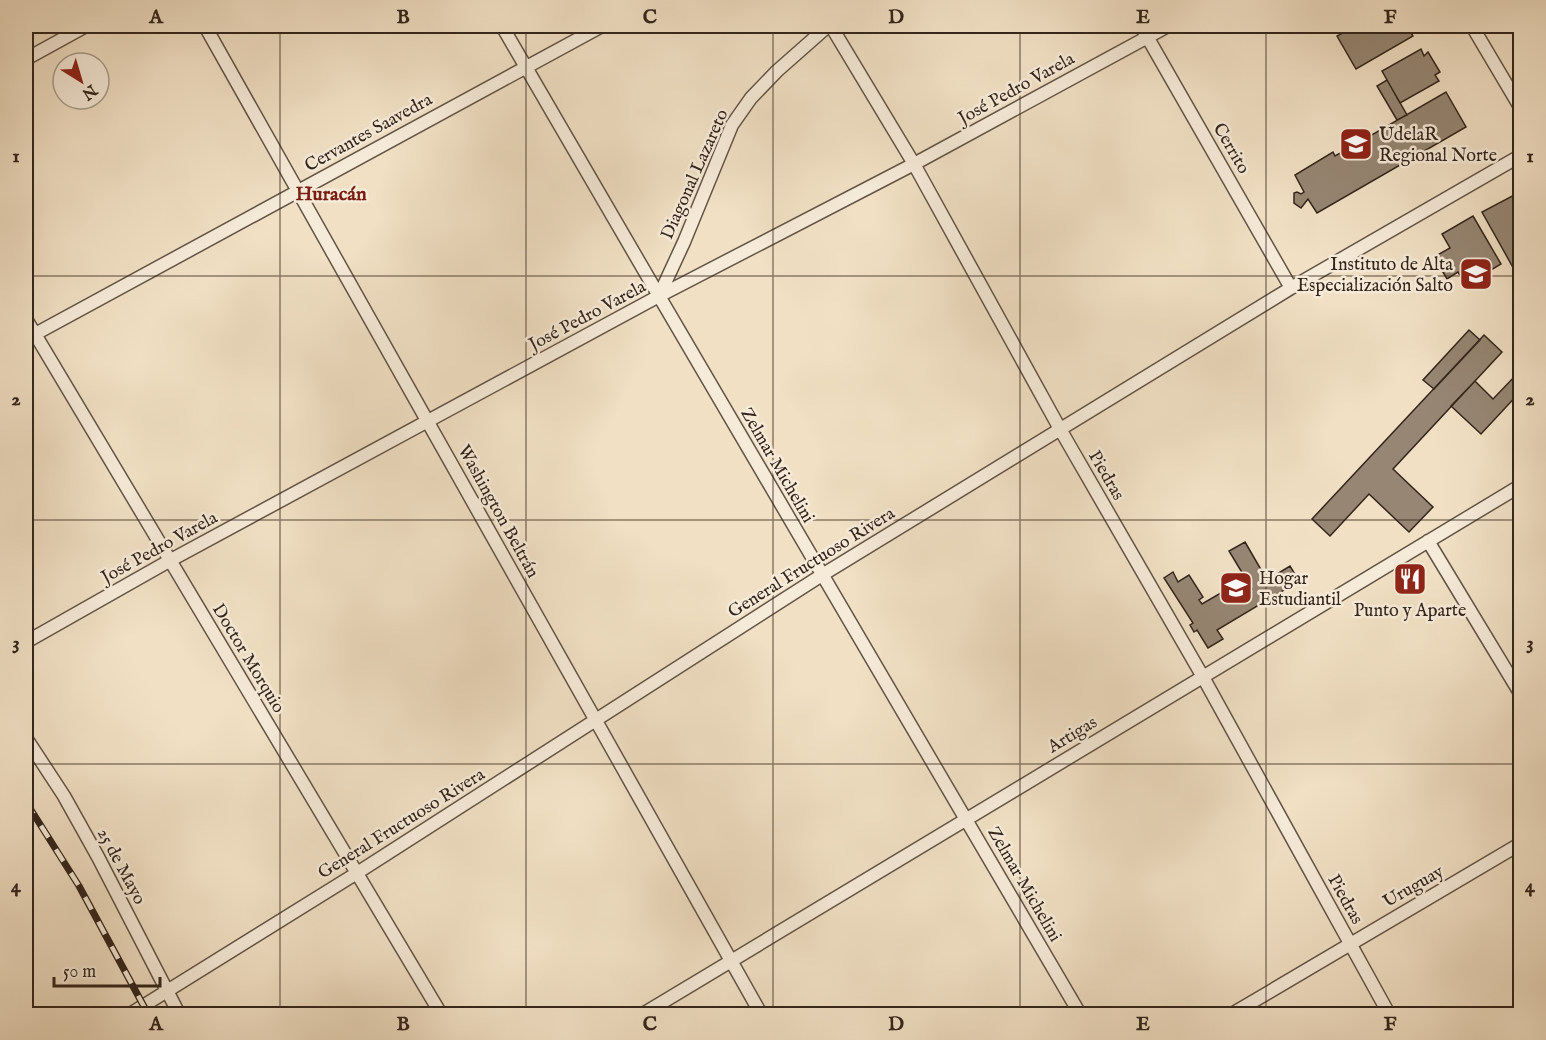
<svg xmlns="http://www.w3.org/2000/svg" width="1546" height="1040" font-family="'IM FELL English',serif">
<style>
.building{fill:#968673;stroke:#33251c;stroke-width:1.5}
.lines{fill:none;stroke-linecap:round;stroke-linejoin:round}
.minor-casing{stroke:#625446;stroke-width:15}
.minor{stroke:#f6ebd9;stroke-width:12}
.rail-casing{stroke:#33251c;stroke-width:7}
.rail{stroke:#f6ebd9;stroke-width:4.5;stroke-dasharray:14;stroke-linecap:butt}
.grid{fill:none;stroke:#33251c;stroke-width:1.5;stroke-opacity:0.55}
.labels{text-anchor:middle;stroke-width:5;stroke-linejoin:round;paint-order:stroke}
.street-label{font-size:18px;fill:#33251c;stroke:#f6ebd9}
.poi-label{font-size:18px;fill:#33251c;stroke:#f6ebd9;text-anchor:start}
.neighbourhood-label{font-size:20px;font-weight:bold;fill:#7a1f14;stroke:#f6ebd9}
.neatline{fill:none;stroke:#33251c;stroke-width:2}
.grid-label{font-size:20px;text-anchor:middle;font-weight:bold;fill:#33251c}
</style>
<rect width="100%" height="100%" fill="#f1e0c4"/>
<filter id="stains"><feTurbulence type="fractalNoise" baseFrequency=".00333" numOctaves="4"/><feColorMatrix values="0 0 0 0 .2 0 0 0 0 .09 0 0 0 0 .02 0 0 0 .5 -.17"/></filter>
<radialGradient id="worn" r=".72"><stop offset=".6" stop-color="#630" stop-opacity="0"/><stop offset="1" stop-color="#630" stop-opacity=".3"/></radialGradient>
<path class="building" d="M1356,26h51l6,10 -57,33 -19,-33z
M1421,49l3,7 4,-4 12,20 -5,3 4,6 -39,22 -18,-32z
M1387,80l20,35 -10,5 -20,-34z
M1446,92l20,35 -149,86 -9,-14 -7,9 -7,-5v-10l3,-1 4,2 3,-2 -9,-17 38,-23 2,4 9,-5 -3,-6 16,-5 1,3z
M1518,193l2,4v83l-38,-68z
M1473,216l28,48 -35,21 -8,-13 -11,7 -13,-22 16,-9 -8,-14z
M1469,330l11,10 -46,49 -11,-9z
M1484,335l18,17 -109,117 40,38 -24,25 -40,-38 -39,42 -18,-17z
M1517,374l3,3v15l-39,42 -30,-28 24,-25 18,18z
M1245,542l22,38 23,-14 9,15 -82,49 6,9 -15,9 -11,-18 -3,2 -4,-7 3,-2 -29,-45 9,-6 5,10 11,-7 14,22 -4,3 3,4 29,-17 6,11 15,-9 -23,-38z"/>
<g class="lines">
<defs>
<path id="minor" d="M205,26l556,988
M502,26l157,270 421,718
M831,26l83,138 146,265 143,248 186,337
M1141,26l150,262
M1472,26l48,81
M26,59l60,-33
M659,296l25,-54 48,-117 19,-27 26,-27 51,-45
M26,319l415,695
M26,339l576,-313
M1428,541l92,152
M26,642l143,-81 490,-265 255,-132 254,-138
M26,738l38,58 34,61 81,157
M130,1014l227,-141 465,-298 469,-287 229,-132
M643,1014l877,-528
M1232,1014l288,-170"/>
</defs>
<use href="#minor" class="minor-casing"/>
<use href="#minor" class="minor"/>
<defs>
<path id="rail" d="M26,802l53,84 69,128"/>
</defs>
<use href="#rail" class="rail-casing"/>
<use href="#rail" class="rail"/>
</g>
<path class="grid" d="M280,26v988M526,26v988M773,26v988M1020,26v988M1266,26v988M26,276h1494M26,520h1494M26,764h1494"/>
<defs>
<symbol id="university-square" viewBox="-11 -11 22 22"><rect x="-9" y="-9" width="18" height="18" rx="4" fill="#8f2418" stroke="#f6ebd9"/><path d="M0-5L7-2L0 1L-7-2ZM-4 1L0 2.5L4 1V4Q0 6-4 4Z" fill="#fff"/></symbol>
<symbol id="restaurant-square" viewBox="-11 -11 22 22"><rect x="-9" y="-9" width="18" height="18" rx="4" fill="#8f2418" stroke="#f6ebd9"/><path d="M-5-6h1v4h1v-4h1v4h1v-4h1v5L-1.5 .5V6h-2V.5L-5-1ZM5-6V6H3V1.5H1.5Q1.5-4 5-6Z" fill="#fff"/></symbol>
</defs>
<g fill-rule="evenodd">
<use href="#university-square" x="1337" y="125" width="38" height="38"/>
<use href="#university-square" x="1457" y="255" width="38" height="38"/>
<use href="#restaurant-square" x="1391" y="560" width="38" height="38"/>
<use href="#university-square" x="1217" y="569" width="38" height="38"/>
</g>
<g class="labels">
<g class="street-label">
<text transform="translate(1016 88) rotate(-29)" y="6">José Pedro Varela</text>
<text transform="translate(368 132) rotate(-29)" y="6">Cervantes Saavedra</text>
<text transform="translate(1232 148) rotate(60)" y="6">Cerrito</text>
<text transform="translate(694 174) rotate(-66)" y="6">Diagonal Lazareto</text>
<text transform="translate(587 315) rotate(-28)" y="6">José Pedro Varela</text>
<text transform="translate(778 465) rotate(60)" y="6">Zelmar Michelini</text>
<text transform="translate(1107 475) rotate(60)" y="6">Piedras</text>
<text transform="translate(499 511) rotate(61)" y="6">Washington Beltrán</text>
<text transform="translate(159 547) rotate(-29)" y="6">José Pedro Varela</text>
<text transform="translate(811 562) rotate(-32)" y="6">General Fructuoso Rivera</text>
<text transform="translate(249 658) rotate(59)" y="6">Doctor Morquio</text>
<text transform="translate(1072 734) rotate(-31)" y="6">Artigas</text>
<text transform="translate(401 823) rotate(-32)" y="6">General Fructuoso Rivera</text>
<text transform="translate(122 866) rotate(62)" y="6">25 de Mayo</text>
<text transform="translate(1025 884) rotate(60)" y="6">Zelmar Michelini</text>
<text transform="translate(1413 886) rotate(-30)" y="6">Uruguay</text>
<text transform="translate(1346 899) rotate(61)" y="6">Piedras</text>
</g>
<g class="poi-label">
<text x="1379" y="140">UdelaR<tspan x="1379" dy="21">Regional Norte</tspan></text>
<text x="1453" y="270" text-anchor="end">Instituto de Alta<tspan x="1453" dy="21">Especialización Salto</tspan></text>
<text x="1259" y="584">Hogar<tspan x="1259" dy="21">Estudiantil</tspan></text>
<text x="1410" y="616" text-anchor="middle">Punto y Aparte</text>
</g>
<g class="neighbourhood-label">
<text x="331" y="200">Huracán</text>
</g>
</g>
<rect width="1546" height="1040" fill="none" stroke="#f1e0c4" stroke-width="66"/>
<g transform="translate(81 81) rotate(143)"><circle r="28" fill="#f6ebd9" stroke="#a89c8d" stroke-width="1.5"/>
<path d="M0-4.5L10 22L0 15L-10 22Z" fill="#8f2418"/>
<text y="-9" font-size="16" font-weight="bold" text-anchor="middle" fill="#33251c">N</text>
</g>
<path d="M54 977v9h106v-9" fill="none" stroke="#33251c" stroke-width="3"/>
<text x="63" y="977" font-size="18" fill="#33251c" stroke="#f6ebd9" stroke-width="4.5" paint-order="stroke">50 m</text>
<rect x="33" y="33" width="1480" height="974" class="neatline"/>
<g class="grid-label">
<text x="156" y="23">A</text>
<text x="403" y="23">B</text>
<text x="650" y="23">C</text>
<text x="896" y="23">D</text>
<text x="1143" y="23">E</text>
<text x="1390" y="23">F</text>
<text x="16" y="162">1</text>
<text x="1530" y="162">1</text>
<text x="16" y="405">2</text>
<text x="1530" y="405">2</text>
<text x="16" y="649">3</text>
<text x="1530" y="649">3</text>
<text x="16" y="892">4</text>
<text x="1530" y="892">4</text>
<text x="156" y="1030">A</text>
<text x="403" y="1030">B</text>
<text x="650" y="1030">C</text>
<text x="896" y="1030">D</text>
<text x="1143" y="1030">E</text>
<text x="1390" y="1030">F</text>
</g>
<rect width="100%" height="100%" filter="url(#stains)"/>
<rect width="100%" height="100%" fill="url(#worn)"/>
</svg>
